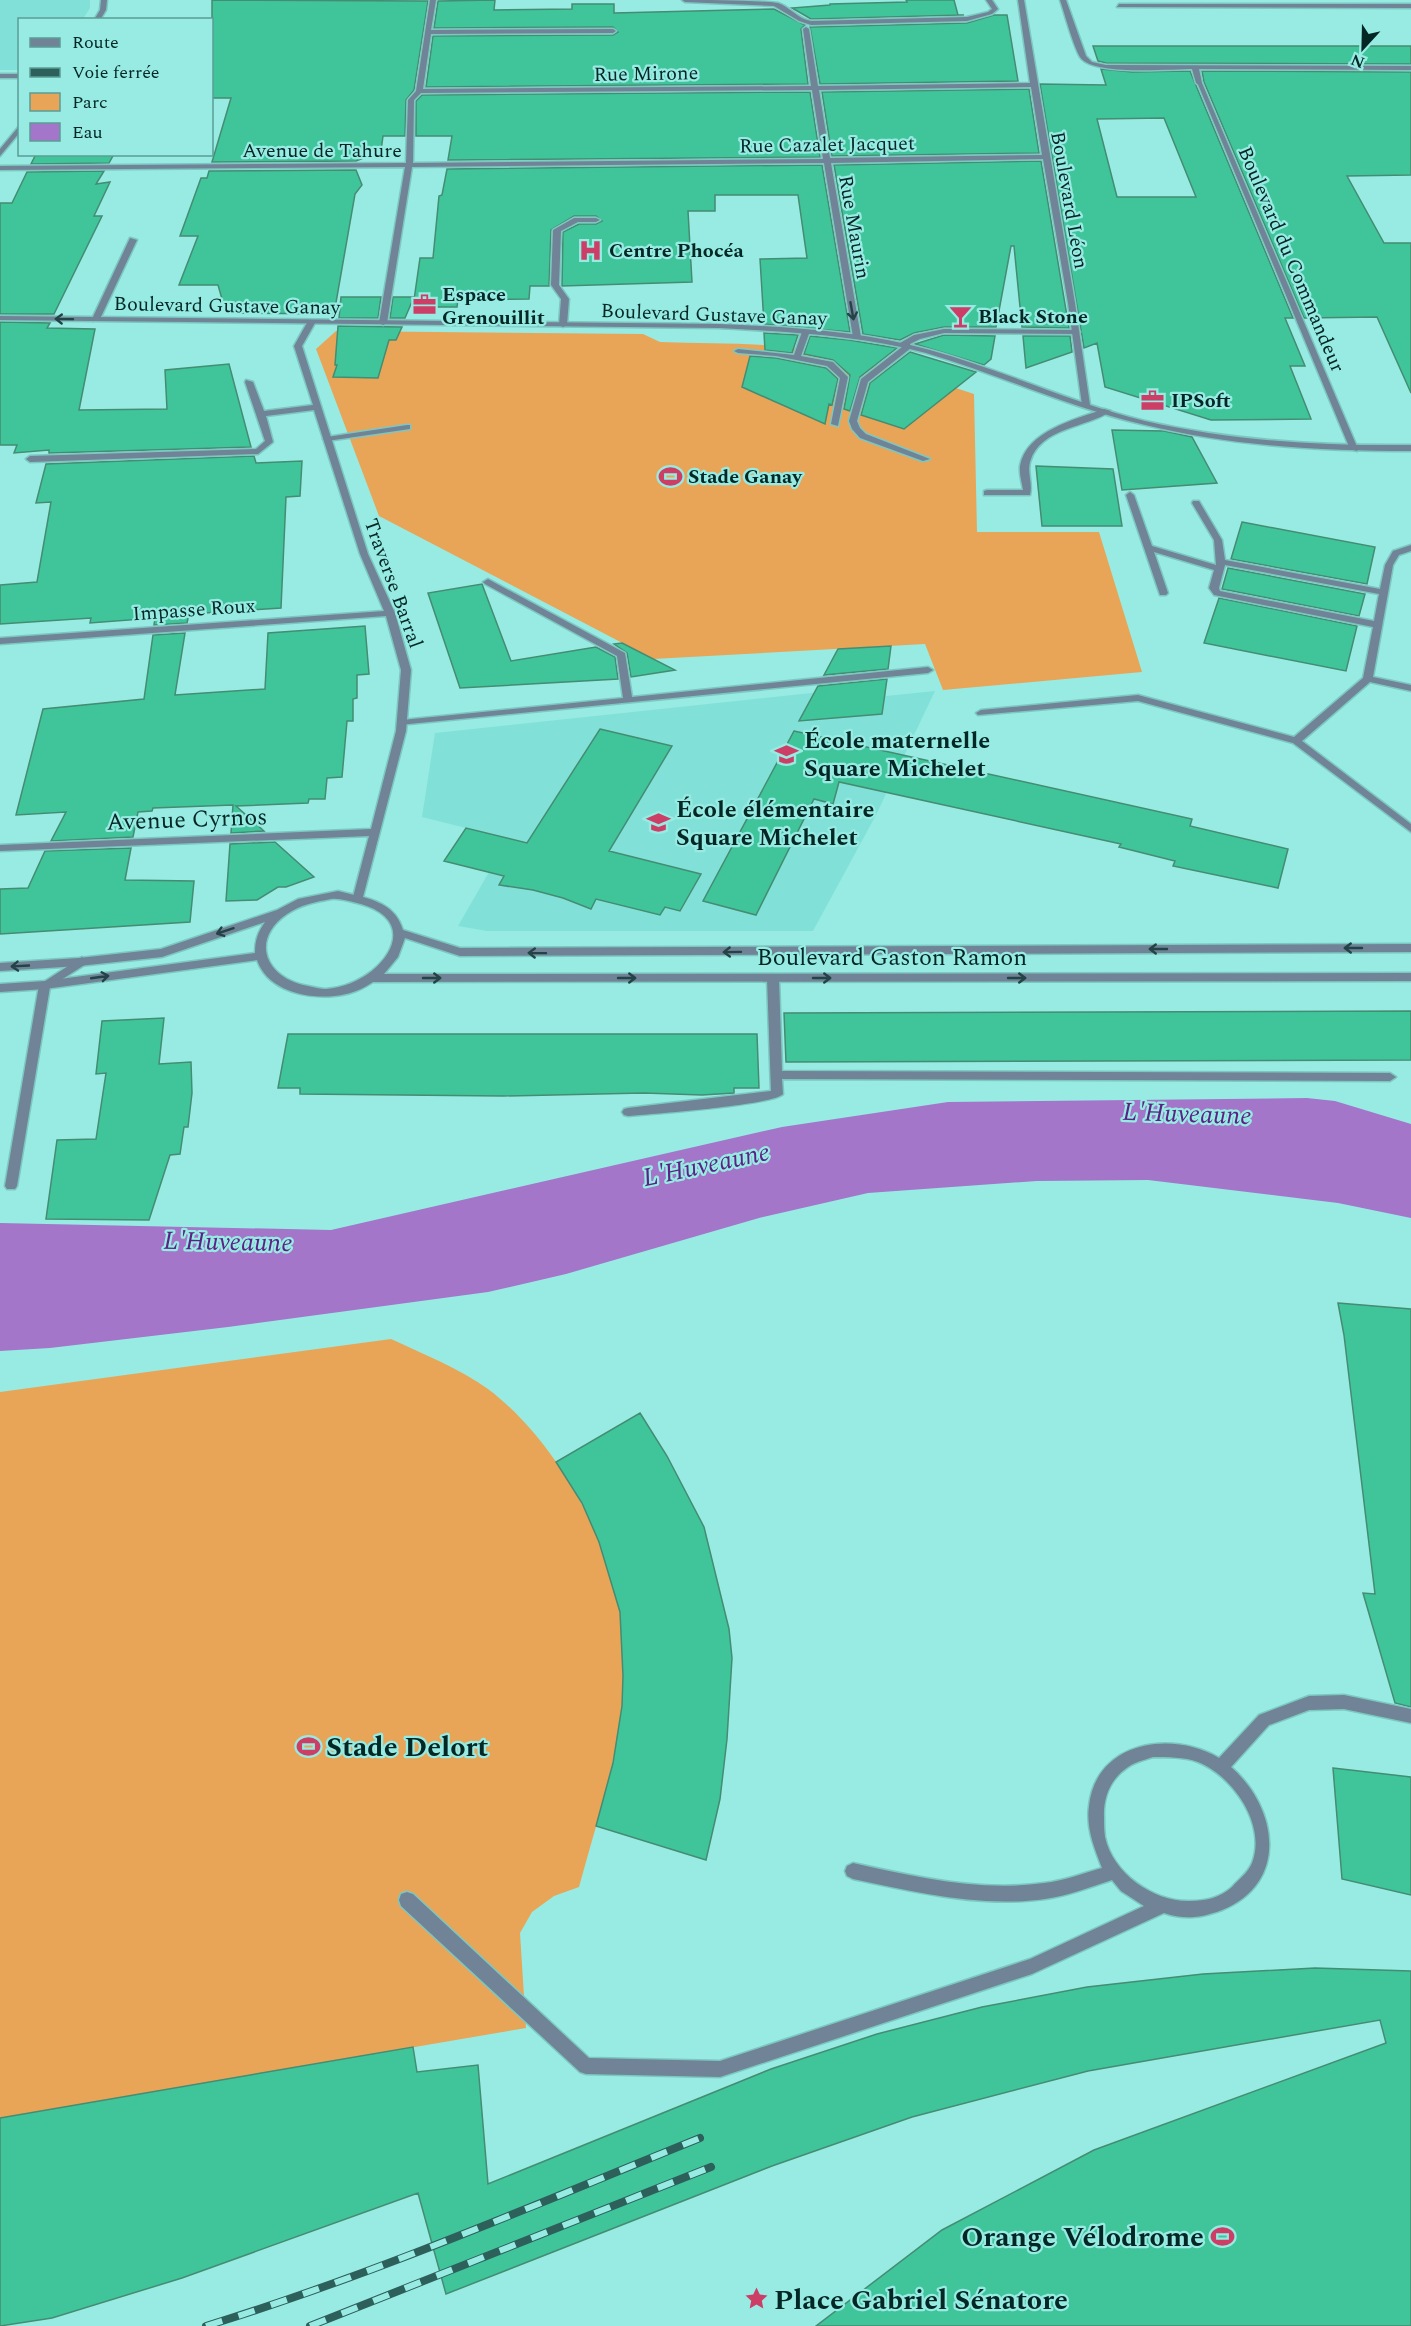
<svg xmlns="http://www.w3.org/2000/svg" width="1411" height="2326" font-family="Spectral,serif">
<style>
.built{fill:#81e1d8}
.green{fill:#e8a558}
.water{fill:#a376ca}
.building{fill:#40c59b;stroke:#448c72;stroke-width:1.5;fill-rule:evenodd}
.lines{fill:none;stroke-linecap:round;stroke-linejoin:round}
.service-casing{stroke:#7cc8c1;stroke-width:3}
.minor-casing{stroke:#7cc8c1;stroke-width:3}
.tertiary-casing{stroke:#7cc8c1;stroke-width:3}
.service{fill:#708397;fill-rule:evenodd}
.minor{fill:#708397;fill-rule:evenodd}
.tertiary{fill:#708397;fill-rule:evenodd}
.rail-casing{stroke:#2d5f5b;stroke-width:8}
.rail{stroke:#97ebe3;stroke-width:6;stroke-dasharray:17;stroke-linecap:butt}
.oneway{stroke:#234347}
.labels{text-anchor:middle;stroke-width:4.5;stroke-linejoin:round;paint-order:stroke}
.far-street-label{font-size:20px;fill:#022725;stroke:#97ebe3}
.far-poi-label{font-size:20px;font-weight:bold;fill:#022725;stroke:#97ebe3;text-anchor:start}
.poi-label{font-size:24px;font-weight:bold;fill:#022725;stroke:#97ebe3;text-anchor:start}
.street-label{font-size:24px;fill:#022725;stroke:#97ebe3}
.water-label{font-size:26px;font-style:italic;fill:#5d2085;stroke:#97ebe3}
.near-poi-label{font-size:28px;font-weight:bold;fill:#022725;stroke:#97ebe3;text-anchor:start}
</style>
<rect width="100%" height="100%" fill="#97ebe3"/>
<path class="built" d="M0,0h90v8l-7,11 -63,1 -1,50h-19z
M886,685v11l49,-5 -59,124 -63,116h-326l-29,-5 31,-54 -45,-11 22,-33 -44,-11 13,-84z"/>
<path class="green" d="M336,331l307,3 17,8c47,2 95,0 142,7 59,9 116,26 172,45l3,138h122l43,140 -199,18 -18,-46 -272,15 -274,-143 -63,-167z
M391,1339c32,15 68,29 97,50 65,49 118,143 132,222 5,30 5,65 2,96 -7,61 -27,121 -43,180l-25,9 -22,16 -12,21 6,95 -526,90v-726z"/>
<path class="water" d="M1307,1098l28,3 76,23v94l-73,-15 -190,-23 -111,1 -169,12 -109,25 -193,56 -78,18 -260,35 -178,21 -50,3v-128l331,7 451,-103 166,-25z"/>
<path class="building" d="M212,0l216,1 -14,89 -8,10 -1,36h-22l-2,15 -25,10 -144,1 19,-64h-19z
M495,0l-1,10 78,-1v-5h42v9l160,-4 31,16 -4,4 7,55 -382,3 7,-51 180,-1 5,-3 -5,-5 -179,1 4,-27z
M906,0h48l4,15h6l-153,4 -19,-11 38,-3v-1l77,-2z
M994,15h13l11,66 -198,3 -10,-57 157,-4z
M1093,46h318v18l-305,-1 -8,-2z
M1101,69l31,3 58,-1 103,247h-8l20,48h-15l21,53 -100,1 -106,-33 -8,-44 -13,5 -44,-264 66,1zM1164,118l32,79h-79l-20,-78z
M1202,71l209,1v103l-64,1 37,67h27v150l-34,-76 -73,1 -100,-236z
M1029,89l10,64 -207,3 -10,-64z
M810,92l10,65 -372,3 4,-24h-36v-35l6,-6z
M36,154h78l-5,9 -78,1z
M1041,161l28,167 -47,-1 -8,-81h-3l-15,81h-52l-30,6 -14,7 -37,-6 -29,-169z
M822,165l28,167 -86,-8 -4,-65 47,-1 -9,-63h-83v16h-27l4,71 -130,4 1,-54 16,-8h17l6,-3 -6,-5h-22l-23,14 -2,56h-19l-1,13 -71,1 -1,7h-44l7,-49h13l6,-62 3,-1 5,-26z
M356,170l6,15 -7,9 -21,120 -108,-1 -8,-28h-39l19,-49h-18l21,-58h6l2,-7z
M104,171l-8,13 14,-2 -16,34h8l-48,98h-54v-111h12l15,-31z
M341,297h40l-3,21h-39z
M393,297h21l-9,21h-15z
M0,322l50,1 -3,5 48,1 -16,81 88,-1 -2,-39 64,-6 22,83 -202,6v-3l-35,3 3,-8h-17z
M338,326l64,1 -6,13h-7l-11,38 -45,-1 4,-12h-2z
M764,333l34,2 -6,18 -27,-3z
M944,335l51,1 -4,23 -7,6 -69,-21z
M810,336l39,4 48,8 -37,29 -10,34 -6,-2 6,-34 -17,-15 -29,-6z
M1023,336h47l2,16 -46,16z
M910,352l66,20 -72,57 -43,-14 9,-32z
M750,356l26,2 50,10 12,11 -6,26 -3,-1 -4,20 -83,-37z
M1112,430l52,1 28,6 25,46 -95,7z
M254,456l2,7 46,-2 -2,35 -14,1 -5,111 -92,6 -2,9 -33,2 1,-7 -65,5 1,-5 -91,6v-39l37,-3 14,-80 -15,1 10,-39z
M1036,466l77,3 9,57h-80z
M1242,522l133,25 -8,37 -136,-25z
M1228,568l137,26 -6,22 -137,-27z
M482,584l29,77 85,-14 19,10 3,22 -158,9 -32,-95z
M1219,598l138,28 -11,45 -142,-28z
M365,626l4,48 -12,1v23l-4,1v22h-6l-5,56 -15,1 -2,21h-16l-1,4 -72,3 28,25 -33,2 2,-28 -80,3 -1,3 -14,1 -5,25 -82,4 15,-29 -50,3 27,-106 101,-10 9,-64 32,-2 -10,62 90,-6 3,-56z
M622,643l53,27 -44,7 -4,-24 -13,-9z
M891,646l-3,23 -64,6 14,-26z
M887,679l-5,35 -83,7 19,-35z
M600,729l72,17 -63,105 92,23 -21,37 -15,-4 -5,8 -64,-16 -5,10 -28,-11 -30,-8 -34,-5 5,-9 -60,-15 22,-33 61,15z
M794,731l398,88 -2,7 98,23 -10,39 -105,-22 2,-5 -56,-14 2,-3 -282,-62 -6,22 -19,-5 -58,116 -53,-14z
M275,842l39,35 -28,10h-8l-21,13 -31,1 4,-57z
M131,848l-6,32 69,1 -4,41 -190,12v-45l28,-1 17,-37z
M1411,1011v49l-625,2 -2,-49z
M164,1018l-5,46 32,-2 1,31 -4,34h-4l-4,27 -10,1 -21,65 -103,-1 11,-79 39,-1 10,-66 -10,1 6,-53z
M288,1034h469l2,54h-25v5l-32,2 -58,-2 -141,3 -203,-2v-6h-22z
M1338,1303l73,6v398l-16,-4 -32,-110 12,1 -31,-259z
M640,1413l27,43 37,71 25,102 3,29 -5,81 -7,60 -14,61 -110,-34 17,-63 9,-57 1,-30 -3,-64 -21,-70 -17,-39 -26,-41z
M1333,1768l78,9v118l-69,-16z
M1315,1968l96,3v355h-595l126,-96 152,-80 292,-107 -6,-23 -292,51 -176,46 -140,49 -326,128 -28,-101 -236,85 -130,40 -52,8v-208l413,-71 4,25 61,-7 10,119 283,-115 106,-35 105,-27 105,-20 116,-13z"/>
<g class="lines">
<defs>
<path id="service" d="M682,0c27,0 70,0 96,3 12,4 20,16 33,18l156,-4 21,-5 4,-3 -6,-9h6l6,9 -6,5 -25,7 -156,4 -12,-4 -25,-15 -89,-4z
M1060,0h6l20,56 6,6 14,3 305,1v4l-212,-1 3,14 -3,2 -3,-2 -4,-14c-22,0 -100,7 -112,-12 -7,-12 -15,-42 -20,-57z
M1119,4h292v4l-294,-1z
M574,218h22l4,2 -4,2h-18l-17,9 -2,54 10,14 -2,26 -4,2 -4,-2 2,-26 -10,-14 2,-55z
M130,238l7,2 -37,79 -7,2 -1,-2z
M803,329l7,2 -9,25 32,6 15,15 -10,49 -7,-2 9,-46 -13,-12 -51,-10 -38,-3 -4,-2 4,-2 56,6z
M944,329l132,1 4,2 -4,2 -132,-1 -24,6 -10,5 1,4 -43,34 -11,39 3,7 6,6 64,25 -7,2 -63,-23 -8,-9 -3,-8 12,-42 41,-32 -3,-2 1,-2 14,-8z
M1104,409l7,2c-24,17 -71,16 -81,51 -3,11 3,22 0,33h-46v-4l3,-1h36c-1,-7 -4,-16 -3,-24 6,-35 56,-47 84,-57z
M407,425h3v4l-83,12 -4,-2 4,-2z
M1130,492l4,3 18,51 64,19 -2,-25 -22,-37 1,-2h6l23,39 3,20 155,29 5,-24 8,-14 18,-6v6l-12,4 -6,10 -20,112 38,8v6l-41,-9 -68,59 109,83v8l-118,-89 -155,-42 -160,14 -2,-2 5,-3 157,-15 156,42 69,-59 10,-51 -159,-32 -5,-7 5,-18 -60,-18 14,41 -2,2h-6l-34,-100zM1225,565l154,29 -5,27 -154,-30 -1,-3z
M488,579l137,74 7,44 296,-30 5,3 -5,3 -529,52 -2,-2 5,-3 221,-22 -6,-42 -132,-72 -2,-2z
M773,974l6,4 3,93 608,2 6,4 -6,4 -608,-2 1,15c-9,11 -132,20 -155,22l-4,-1 -2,-3 2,-3 4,-1 143,-17 -4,-113z
M1344,1695l67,14v14l-67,-14 -35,1 -40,15 -38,42c47,41 58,116 -9,143 -21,8 -37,10 -58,3l-132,61 -312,103 -134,-3 -6,-2 -179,-166 -2,-6 2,-6 6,-2 6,2 176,164 131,3 310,-102 114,-53 -23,-15 -9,-11c-22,7 -44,16 -67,19 -64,9 -129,-7 -192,-20l-6,-3 -2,-5 2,-5 6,-3c63,14 127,29 191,20 20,-2 39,-10 58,-15 -8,-21 -16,-40 -13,-62 7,-65 83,-76 130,-48l40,-43 50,-19zM1153,1757c15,0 31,0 45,5 35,14 69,63 54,101 -4,10 -13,16 -20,24 -12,11 -27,14 -42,14 -36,1 -77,-27 -85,-64 -1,-6 -1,-13 -1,-19 -1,-20 6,-39 24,-51 7,-5 16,-7 25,-10z"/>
<path id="minor" d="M101,0h6l-1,10 -6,10h-6l6,-10z
M430,0h6l-5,30 182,-1 3,2 -3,2 -182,1 -8,55 388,-3 -8,-57 3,-2 3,2 9,57 212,-3 -12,-83h6l51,303 15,102 -4,2 -4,-2 -14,-102 -25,-144 -212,4 30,174 -4,2 -4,-2 -29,-174 -412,4 -25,156 -4,2 -4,-2 26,-156 -405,3v-4l406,-3 2,-63 8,-9zM1031,87l11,68 -212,3 -11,-68zM812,90l11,69 -410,4 1,-63 7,-7z
M0,74h20v4h-20z
M1197,82l5,1 156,366 -1,2 -7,-2z
M20,125v7l-20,24v-7z
M308,321l7,2 -13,23 66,208 27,59 16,57 -5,61 -43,166 -5,4 -5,-4 16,-61 -369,15v-6l371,-16 25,-98 5,-61 -15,-54 -386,28v-6l384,-27 -24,-57 -46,-144 -48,6 7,26 -15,12 -228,8 -4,-3 4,-3 226,-7 9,-8 -20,-59 1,-2 7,2 11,29 49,-6 -19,-59z
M82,957l5,4 -1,3 -36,23 -33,199 -2,3h-8l-2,-3 34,-201z"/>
<path id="tertiary" d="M0,316l719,8c71,3 143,7 211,26 73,20 142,53 215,71 88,20 177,25 266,24v6c-91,0 -181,-5 -270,-27 -74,-17 -143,-50 -215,-71 -67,-18 -138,-21 -207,-25l-719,-8z
M338,891c27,7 56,9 65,39l57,18 951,-4v8l-951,4 -55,-18 -7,19 -14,17 1027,-1v8l-1038,1c-5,3 -11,7 -17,9 -31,12 -86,6 -99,-31l-212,29 -45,3v-8l45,-3 210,-28c0,-13 3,-21 10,-31l-103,35 -83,9 -79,5v-8l79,-5 82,-9 116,-39 21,-11zM331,899c9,-1 17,2 26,4 73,18 22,83 -31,86 -6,0 -12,-2 -18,-3 -42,-7 -59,-46 -21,-72 13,-9 28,-12 44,-15z"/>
</defs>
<use href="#service" class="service-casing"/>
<use href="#minor" class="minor-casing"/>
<use href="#tertiary" class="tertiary-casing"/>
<use href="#service" class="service"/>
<use href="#minor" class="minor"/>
<use href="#tertiary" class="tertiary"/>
<defs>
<path id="rail" d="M206,2326c169,-52 331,-122 494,-188
M310,2326l401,-159"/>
</defs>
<use href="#rail" class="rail-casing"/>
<use href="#rail" class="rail"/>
</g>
<defs><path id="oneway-shaft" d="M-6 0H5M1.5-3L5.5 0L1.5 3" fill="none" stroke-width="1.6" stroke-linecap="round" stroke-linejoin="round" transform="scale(1.5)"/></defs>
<g class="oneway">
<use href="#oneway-shaft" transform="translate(852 311) rotate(80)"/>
<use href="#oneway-shaft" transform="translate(64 319) rotate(-179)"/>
<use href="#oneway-shaft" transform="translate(225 931) rotate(162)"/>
<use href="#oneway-shaft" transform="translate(1353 948) rotate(180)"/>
<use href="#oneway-shaft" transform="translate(1158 949) rotate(180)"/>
<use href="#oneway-shaft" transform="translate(732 952) rotate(179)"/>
<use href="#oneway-shaft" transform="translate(537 953) rotate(-179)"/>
<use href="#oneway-shaft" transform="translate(20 966) rotate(177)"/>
<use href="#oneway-shaft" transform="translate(100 977) rotate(-8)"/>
<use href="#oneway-shaft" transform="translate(432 978)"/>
<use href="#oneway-shaft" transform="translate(627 978)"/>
<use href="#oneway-shaft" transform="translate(822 978)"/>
<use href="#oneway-shaft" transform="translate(1017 978)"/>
</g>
<defs>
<symbol id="hospital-bare" viewBox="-9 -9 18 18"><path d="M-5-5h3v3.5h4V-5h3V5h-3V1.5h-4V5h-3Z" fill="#cc3e66" stroke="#97ebe3" stroke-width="2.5" paint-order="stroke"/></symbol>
<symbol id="office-bare" viewBox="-9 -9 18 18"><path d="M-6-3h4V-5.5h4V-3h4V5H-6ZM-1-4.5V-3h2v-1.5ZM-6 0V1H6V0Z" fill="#cc3e66" stroke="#97ebe3" stroke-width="2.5" paint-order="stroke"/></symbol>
<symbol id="bar-bare" viewBox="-9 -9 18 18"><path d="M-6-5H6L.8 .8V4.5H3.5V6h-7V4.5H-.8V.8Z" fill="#cc3e66" stroke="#97ebe3" stroke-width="2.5" paint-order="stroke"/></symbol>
<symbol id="stadium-bare" viewBox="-9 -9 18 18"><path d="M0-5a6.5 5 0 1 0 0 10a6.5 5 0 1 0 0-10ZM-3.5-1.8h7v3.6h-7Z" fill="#cc3e66" stroke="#97ebe3" stroke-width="2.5" paint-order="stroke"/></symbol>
<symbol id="school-bare" viewBox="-9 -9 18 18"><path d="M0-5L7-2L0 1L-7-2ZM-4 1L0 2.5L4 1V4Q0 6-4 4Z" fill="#cc3e66" stroke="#97ebe3" stroke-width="2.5" paint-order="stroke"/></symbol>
<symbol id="sight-bare" viewBox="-9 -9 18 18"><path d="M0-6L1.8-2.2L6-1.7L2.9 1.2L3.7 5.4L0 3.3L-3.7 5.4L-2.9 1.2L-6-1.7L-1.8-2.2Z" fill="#cc3e66" stroke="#97ebe3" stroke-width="2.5" paint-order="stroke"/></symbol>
</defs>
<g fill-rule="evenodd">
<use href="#hospital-bare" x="574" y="234" width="33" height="33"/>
<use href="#office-bare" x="408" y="288" width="33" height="33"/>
<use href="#bar-bare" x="944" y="300" width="33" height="33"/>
<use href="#office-bare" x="1136" y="384" width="33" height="33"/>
<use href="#stadium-bare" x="654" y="460" width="33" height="33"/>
<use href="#school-bare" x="770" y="738" width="33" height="33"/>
<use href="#school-bare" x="642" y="806" width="33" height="33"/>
<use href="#stadium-bare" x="292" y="1730" width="33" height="33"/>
<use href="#stadium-bare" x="1206" y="2220" width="33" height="33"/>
<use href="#sight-bare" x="740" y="2282" width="33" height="33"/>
</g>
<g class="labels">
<g class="far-street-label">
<text transform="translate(646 73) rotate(-1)" y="7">Rue Mirone</text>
<text transform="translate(827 144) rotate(-1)" y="7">Rue Cazalet Jacquet</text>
<text x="322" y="157">Avenue de Tahure</text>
<text transform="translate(1070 200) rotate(80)" y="7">Boulevard Léon</text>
<text transform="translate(855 227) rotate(80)" y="7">Rue Maurin</text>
<text transform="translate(1292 259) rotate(67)" y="7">Boulevard du Commandeur</text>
<text transform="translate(227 305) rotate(1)" y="7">Boulevard Gustave Ganay</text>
<text transform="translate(714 314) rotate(2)" y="7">Boulevard Gustave Ganay</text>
<text transform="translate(394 583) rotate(70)" y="7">Traverse Barral</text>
<text transform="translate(194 609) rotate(-4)" y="7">Impasse Roux</text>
</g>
<g class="far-poi-label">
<text x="609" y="257">Centre Phocéa</text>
<text x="442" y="301">Espace<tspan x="442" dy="23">Grenouillit</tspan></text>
<text x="978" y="323">Black Stone</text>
<text x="1171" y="407">IPSoft</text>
<text x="688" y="483">Stade Ganay</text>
</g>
<g class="poi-label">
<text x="804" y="748">École maternelle<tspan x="804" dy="28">Square Michelet</tspan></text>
<text x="676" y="817">École élémentaire<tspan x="676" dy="28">Square Michelet</tspan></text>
</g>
<g class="street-label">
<text transform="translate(187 819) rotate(-2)" y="8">Avenue Cyrnos</text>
<text x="892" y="965">Boulevard Gaston Ramon</text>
</g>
<g class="water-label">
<text transform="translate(1187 1113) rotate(2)" y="9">L'Huveaune</text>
<text transform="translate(706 1164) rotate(-12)" y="9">L'Huveaune</text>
<text transform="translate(228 1241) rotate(1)" y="9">L'Huveaune</text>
</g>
<g class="near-poi-label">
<text x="326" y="1756">Stade Delort</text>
<text x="1204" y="2246" text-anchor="end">Orange Vélodrome</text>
<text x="774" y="2309">Place Gabriel Sénatore</text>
</g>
</g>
<rect x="18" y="18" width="195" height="138" fill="#97ebe3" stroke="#5b9d97" stroke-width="1.5"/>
<rect x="30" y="38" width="30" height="9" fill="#708397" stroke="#5b9d97" stroke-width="1.5"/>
<text x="72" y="48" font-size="18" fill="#022725">Route</text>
<rect x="30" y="68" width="30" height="9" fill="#2d5f5b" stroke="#5b9d97" stroke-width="1.5"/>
<text x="72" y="78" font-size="18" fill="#022725">Voie ferrée</text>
<rect x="30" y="93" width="30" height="18" fill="#e8a558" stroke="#5b9d97" stroke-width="1.5"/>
<text x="72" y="108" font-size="18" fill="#022725">Parc</text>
<rect x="30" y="123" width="30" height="18" fill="#a376ca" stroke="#5b9d97" stroke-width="1.5"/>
<text x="72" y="138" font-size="18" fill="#022725">Eau</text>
<g transform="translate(1363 48) rotate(202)" stroke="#97ebe3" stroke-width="4.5" paint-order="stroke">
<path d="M0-4.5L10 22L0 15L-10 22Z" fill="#022725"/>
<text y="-9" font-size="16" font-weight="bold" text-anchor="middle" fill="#022725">N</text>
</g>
</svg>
